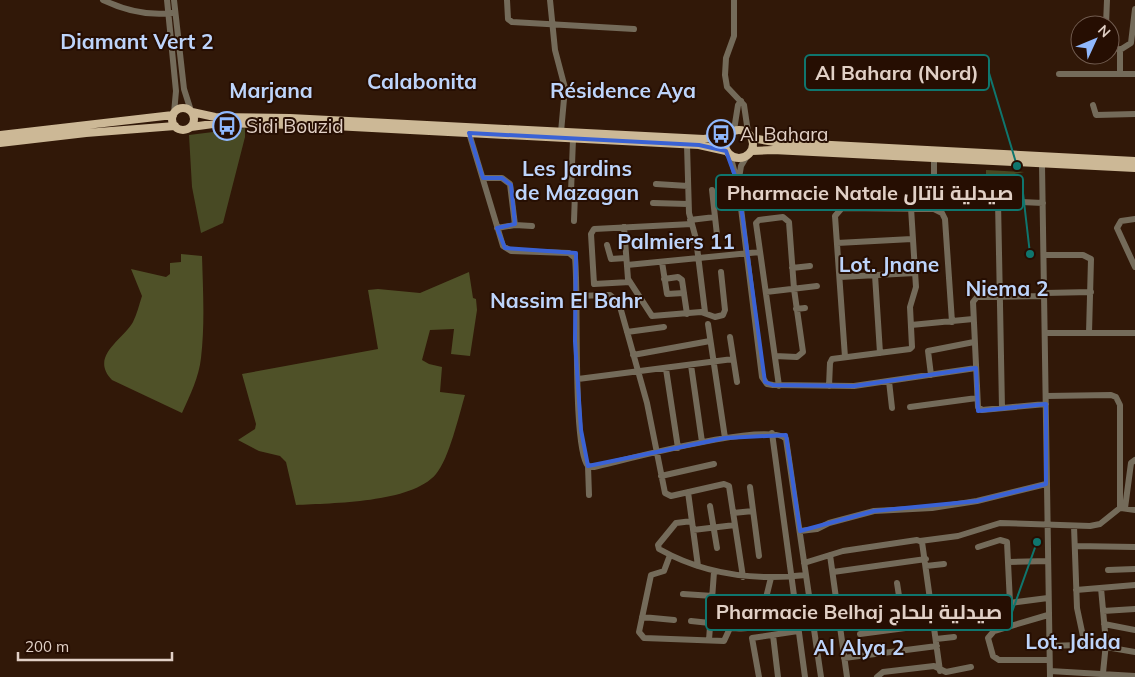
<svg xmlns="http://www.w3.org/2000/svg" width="1135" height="677" font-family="Mulish,Cairo,sans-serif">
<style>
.green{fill:#484a24}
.forest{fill:#4f5128}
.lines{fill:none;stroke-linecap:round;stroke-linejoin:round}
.minor{stroke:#746b5a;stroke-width:6}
.major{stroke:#ccb896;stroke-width:8}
.marked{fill:none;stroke:#3a62d5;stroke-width:4;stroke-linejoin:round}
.labels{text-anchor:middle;stroke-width:4;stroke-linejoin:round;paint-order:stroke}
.poi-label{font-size:19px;fill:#e1d0c6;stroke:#260e02;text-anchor:start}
.quarter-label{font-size:21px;font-weight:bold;fill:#bdd4fb;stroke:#260e02}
.leader{fill:none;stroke:#0f766e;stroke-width:2}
.callout-dot{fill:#0f766e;stroke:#260e02;stroke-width:2}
.callout{fill:#260e02;stroke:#0f766e;stroke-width:2}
.callout-label{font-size:20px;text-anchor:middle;font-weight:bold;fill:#e1d0c6}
</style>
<rect width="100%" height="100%" fill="#311808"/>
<path class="green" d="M245,128v9l-22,86 -22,10 -9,-46 -3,-52z
M986,170l38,2 -38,8z"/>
<path class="forest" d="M181,254l21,2c1,33 3,68 -1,102 -2,19 -11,37 -19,55l-70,-33c-23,-24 11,-40 21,-58 4,-8 6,-17 9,-26l-11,-27 35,8 4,-3v-11l11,-1z
M469,272l4,26 3,1 1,11 -7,46 -19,-2 3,-25 -24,1 -8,30 7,4 13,3 -2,25 25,3c-6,20 -16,64 -29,79 -24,29 -104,29 -140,31l-10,-43 -6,-6 -21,-5 -21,-11 17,-11 1,-5 -14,-50 136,-25 -10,-59 10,-1 42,4z"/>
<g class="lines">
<path class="minor" d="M103,0c21,10 45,16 69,13
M167,0l9,91 -2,22
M174,0l10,89 7,22
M507,0l1,19 4,3 122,7
M550,0l5,50 10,38 -4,44
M734,0v36l-8,22 -1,17 2,12 17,18 4,27
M1106,25l1,-25
M1110,45l10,5 11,-7 4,-34
M1059,74h76
M1120,74v-24
M1093,105l3,10 39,-1
M734,130l4,-25 3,-4
M469,133l34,113 8,5 58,2 6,5c4,34 -3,190 13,208l6,1c28,-6 176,-47 192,-28l35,238
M687,145l2,68 7,26 9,73
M730,155l8,29 24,193 5,7 6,1 81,1 122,-18
M1042,165l8,512
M483,178h19l8,6 5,41
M656,184l32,2
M738,184l3,-18 6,-10
M712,190l5,45
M565,192l22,1
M571,192l2,-53
M962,199l81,4
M998,201l4,207
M653,203l35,1
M934,209v-51
M1135,219l-14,2 -4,7 18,39
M690,220l25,-3
M574,221l1,-28
M624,227l4,52 24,37 49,-4 14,5 8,-2 2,-5 -4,-38
M497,228l18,-3 17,1
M837,243l75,-4
M607,245l4,14 15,-1
M643,246l53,-7
M1044,255h39l8,4 -2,74
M662,262l5,32 17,-1
M627,265l133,-13
M792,268l18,-2
M875,275l5,78
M840,277l75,-4
M664,279l14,-2 4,3 5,34
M630,282l-36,2 -3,-50 3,-5 98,-5
M766,292l51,-6
M1045,293l46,-1
M576,296l34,-1 9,8 28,100 18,90 6,3 53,-12 5,2 14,91
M1045,296l-68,1 -4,5 5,105 4,3 64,-6
M796,309l9,-1
M708,324l17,114
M911,325l62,-6
M627,332l37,-5
M1045,333h89
M730,337l7,45
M633,355l77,-14
M775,356l22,1 6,-5 -9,-63 -5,-67 -6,-5 -24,3 -3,3 23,163
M845,357l-10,-141 7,-8 92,1 8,4 3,6 7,103
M691,365l11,77
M666,369l12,79
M931,375l-3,-24 46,-9
M578,379l155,-20
M889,381l3,27
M829,386l1,-23 2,-4 78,-10 2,-2 -2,-40 6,-20 -5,-79
M910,407l67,-9
M772,433l33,244
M588,466l1,29
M661,476l53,-12
M750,487l9,69
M688,492l10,74
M710,506l7,42
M1121,508l14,2
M1125,508l6,-45 4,-3
M733,513l20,-2
M692,521l-16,2 -18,22 1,4c46,26 95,32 147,26
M693,530l42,-5
M800,531l17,-2 12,-6 45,-12 58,-3 45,-7 69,-17
M920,541l38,-5 42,-13 90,3 10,-2 20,-16v-103l-4,-8 -5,-2 -65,1
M1075,546l60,1
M978,547l22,-7 7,2 3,61
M670,555l-6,16 -13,4 -12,57 5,6 80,3 6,-13c6,0 12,1 17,0 16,-4 20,-37 24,-50
M830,555l17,122
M1009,562l39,-1
M804,563l39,-12 74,-11 5,2 18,129
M926,566l18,-2
M1108,570l27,-1
M833,572l93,-13
M897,583l7,45
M1101,588l5,55 -3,30
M1076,590l59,-5
M683,594l30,2
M994,605l54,-7
M1103,611l32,-2
M1048,615l-54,16 -6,7 5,18 6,4h50
M642,617l32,3
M691,621l19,2
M797,621l134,-18
M1104,624l31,6
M729,629l2,-27 9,-1 3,3
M860,634l53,-7
M773,635l5,42
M936,639l18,-2
M709,640l5,-68
M1049,646l30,-1 5,-4 -7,-33 -3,-82
M1106,647l29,5
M844,658l93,-12
M1050,671l85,5
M759,677l-7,-39 46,-7
M877,677l6,-5 51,-6 12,6 25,-5"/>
<path class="major" d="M172 119a11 11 0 1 1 22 0a11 11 0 1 1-22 0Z
M192,112l23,5 75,1 414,21 24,-4
M191,127l29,-4 114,3 365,19 27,6
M725 144a14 14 0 1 1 28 0a14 14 0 1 1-28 0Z
M0,135l173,-20
M752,138l22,4 361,19
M0,143l86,-10 89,-7
M752,151l21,-1 362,18"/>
</g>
<path class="marked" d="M469,133l230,12 27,6 12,33 27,198 8,3 81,1 122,-18 2,43 68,-7v80l-69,17 -103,10 -74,20 -14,-96 -61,3 -137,28 -7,-36 -6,-89 1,-88 -71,-5 -8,-20 18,-4 -4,-39 -9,-7h-19z"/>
<defs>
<symbol id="bus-ring" viewBox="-11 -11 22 22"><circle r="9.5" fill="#260e02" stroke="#90b8fd" stroke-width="1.5"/><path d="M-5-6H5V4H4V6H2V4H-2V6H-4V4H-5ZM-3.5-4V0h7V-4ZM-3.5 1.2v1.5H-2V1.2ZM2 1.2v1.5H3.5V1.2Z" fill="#90b8fd"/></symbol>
</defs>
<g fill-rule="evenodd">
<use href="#bus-ring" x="211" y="110" width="32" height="32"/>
<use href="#bus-ring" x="705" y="118" width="32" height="32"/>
</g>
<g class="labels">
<g class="poi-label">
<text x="246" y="133">Sidi Bouzid</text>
<text x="740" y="141">Al Bahara</text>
</g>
<g class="quarter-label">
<text x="137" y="49">Diamant Vert 2</text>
<text x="422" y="89">Calabonita</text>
<text x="271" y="98">Marjana</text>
<text x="623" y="98">Résidence Aya</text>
<text x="577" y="176">Les Jardins<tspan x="577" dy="24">de Mazagan</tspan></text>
<text x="676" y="249">Palmiers 11</text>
<text x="889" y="272">Lot. Jnane</text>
<text x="1007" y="296">Niema 2</text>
<text x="566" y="308">Nassim El Bahr</text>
<text x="1073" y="649">Lot. Jdida</text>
<text x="859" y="655">Al Alya 2</text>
</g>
</g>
<path class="leader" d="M1017 166L989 73M1030 254L1023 193M1037 542L1012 612"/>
<g class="callout-dot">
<circle cx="1017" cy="166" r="5"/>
<circle cx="1030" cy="254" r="5"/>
<circle cx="1037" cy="542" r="5"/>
</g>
<g class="callout">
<rect x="805" y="55" width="184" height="35" rx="5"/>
<rect x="716" y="175" width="307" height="35" rx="5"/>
<rect x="706" y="595" width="306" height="35" rx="5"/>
</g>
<g class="callout-label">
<text x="897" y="80">Al Bahara (Nord)</text>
<text x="870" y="200">Pharmacie Natale صيدلية ناتال</text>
<text x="859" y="619">Pharmacie Belhaj صيدلية بلحاج</text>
</g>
<g transform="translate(1095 40) rotate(46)"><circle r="24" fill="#260e02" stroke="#715c50"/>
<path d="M0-4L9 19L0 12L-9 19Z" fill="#90b8fd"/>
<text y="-8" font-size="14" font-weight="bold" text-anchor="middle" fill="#e1d0c6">N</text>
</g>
<path d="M18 652v8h154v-8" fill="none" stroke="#e1d0c6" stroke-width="2.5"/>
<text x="25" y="652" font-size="15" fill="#e1d0c6" stroke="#260e02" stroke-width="4" paint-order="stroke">200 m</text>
</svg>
